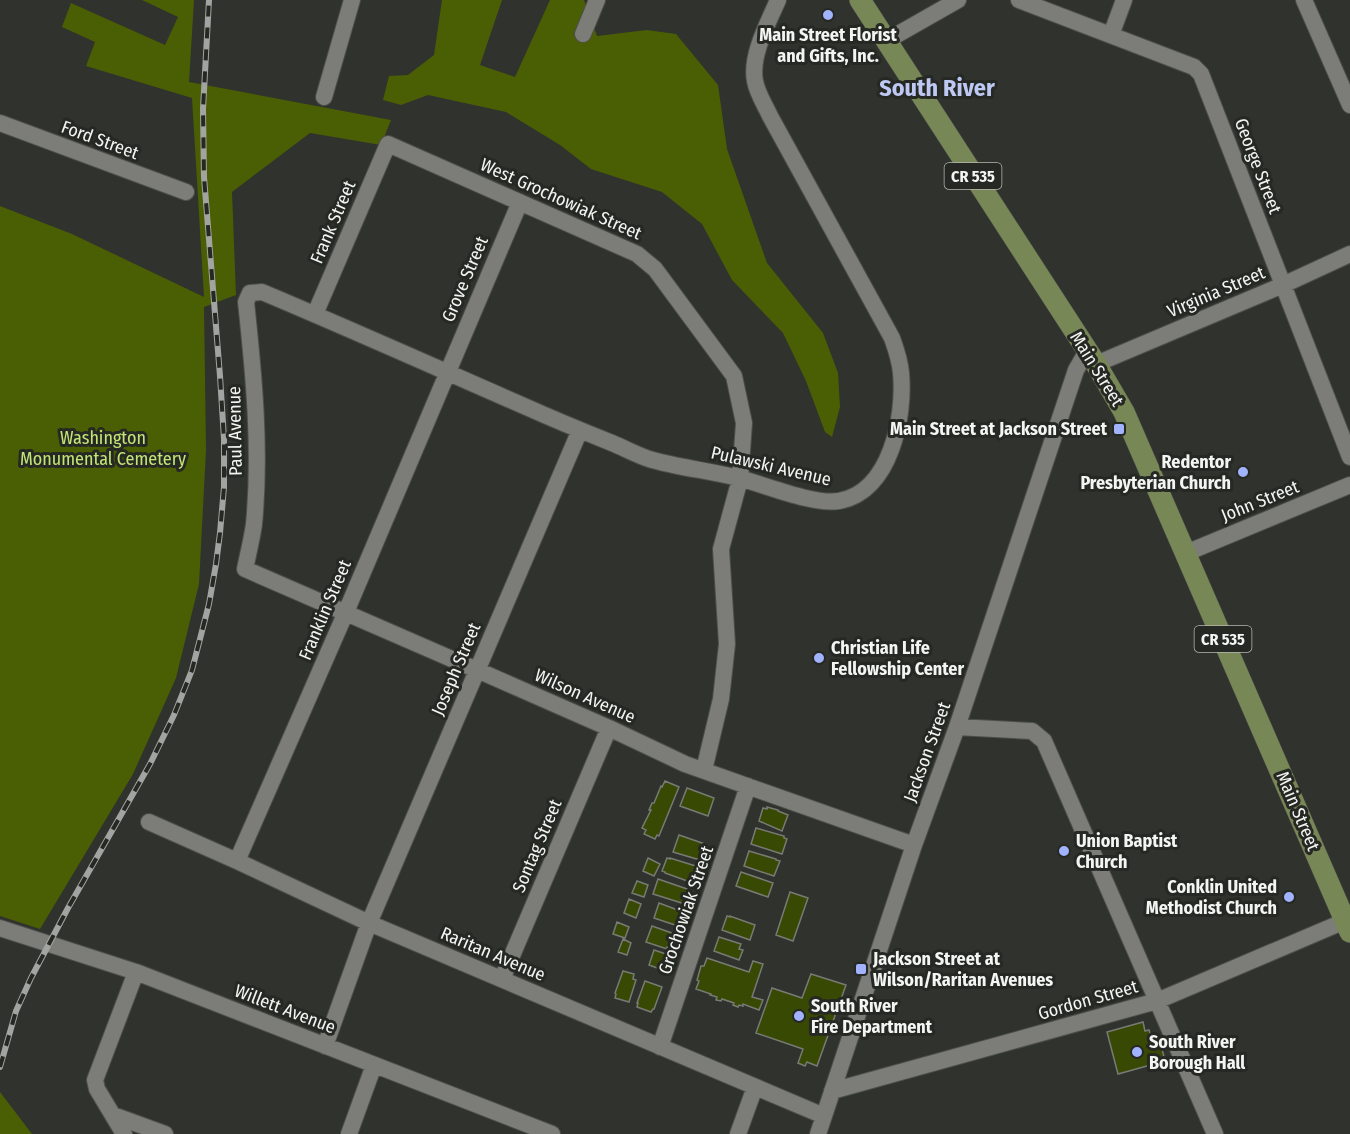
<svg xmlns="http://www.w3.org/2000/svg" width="1350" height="1134" font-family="'Fira Sans Condensed',sans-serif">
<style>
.green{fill:#4a5f04}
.building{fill:#384904;stroke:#787a75;stroke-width:1.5}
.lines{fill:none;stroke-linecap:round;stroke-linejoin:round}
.minor-casing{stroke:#4d4f4a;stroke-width:18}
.major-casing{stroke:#4d4f4a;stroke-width:22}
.minor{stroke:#7c7d78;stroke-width:16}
.major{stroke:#788756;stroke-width:21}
.rail-casing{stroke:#a2a4a1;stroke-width:6}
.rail{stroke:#262823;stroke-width:4;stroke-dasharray:11;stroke-linecap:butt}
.poi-dot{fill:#a1b3fd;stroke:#262823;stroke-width:2}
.labels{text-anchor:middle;stroke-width:6;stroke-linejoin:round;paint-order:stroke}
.shield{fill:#262823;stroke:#b6b8b4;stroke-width:1.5}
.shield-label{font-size:16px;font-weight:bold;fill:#f3f5f2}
.poi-label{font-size:18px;font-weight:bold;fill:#f3f5f2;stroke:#262823;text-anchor:start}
.street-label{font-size:18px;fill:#f3f5f2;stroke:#262823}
.park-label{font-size:18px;fill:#c3e576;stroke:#262823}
.district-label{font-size:24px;font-weight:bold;fill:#bec9f3;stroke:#262823}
</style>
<rect width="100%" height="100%" fill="#30322d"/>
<path class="green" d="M142,0h52l-5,82 202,38 -10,25 -71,-12 -78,59 4,103 -32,12 2,143 -7,134 -23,94 -43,96 -93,155 -40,-13v-710l72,28 132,63 -12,-199 -106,-32 9,-24 -33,-15 9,-24 94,42 13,-28z
M442,0h60l-22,65 35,12 35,-77h34l13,36 50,-6 29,4 42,51 9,64 40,114 56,70 15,40 2,34 -8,30 -7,-5 -19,-51 -23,-48 -51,-53 -30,-56 -40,-32 -71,-23 -31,-24 -54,-33 -78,-17 -27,10 -18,-5 6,-24 19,-1 26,-20z
M0,1092l32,42h-32z"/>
<path class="building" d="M665,781l14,6 -20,49 -2,-1 -2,4 -11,-5 2,-4 -4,-2 9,-18h-2l3,-7h2l7,-17 1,1z
M687,788l27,10 -6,18 -28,-10z
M767,807l11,3v1l10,4 -6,16 -23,-10 4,-13 4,1z
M756,828l28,8v2l3,1 -5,15 -31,-10z
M679,835l26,9 -5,16 -27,-8z
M749,851l27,8v1l4,1 -6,15 -30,-10z
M648,858l12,6 -6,12 -11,-5z
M667,858l3,1v-1l29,9 -6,16 -28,-10v-1l-3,-1z
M741,872l32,11 -5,14 -32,-11z
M658,879l32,11 -5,14 -32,-10z
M637,881l11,4 -4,12 -12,-4z
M790,892l18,6 -15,43 -17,-6z
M629,899l12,5 -5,14 -12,-5z
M659,903l24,9 -5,14 -24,-8z
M727,916l3,1v-1l25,9 -5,15 -28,-10z
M617,922l12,5 -4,11 -12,-4z
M652,926l20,7v1l3,2 -5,12 -3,-1v2l-21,-7z
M719,937l22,7 -2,5 4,1 -4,10 -25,-9z
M623,939l8,4 -4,12 -9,-3z
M654,950l12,4 -6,15 -11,-4z
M707,958l42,14 4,-11 10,3 -11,33 11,3 -4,10 -16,-6v2l-4,-1 -1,2 -5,-2 1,-2 -12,-4 -1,2 -5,-1 1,-3 -7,-2 1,-1 -15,-5 3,-8 -2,-1 4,-14h3z
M623,971l11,3 -1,5 3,1 -7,22 -14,-4 1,-4 -1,-1z
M811,974l35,11 -29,81 -10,-4 -2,4 -7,-3 5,-14 -47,-16 16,-45 30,10z
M645,981l17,6 -8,22h-1l-2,3 -14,-5 1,-4h-1z
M1143,1022l2,9 4,-1 4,13 7,-2 5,20 -47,13 -11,-42z"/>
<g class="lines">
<defs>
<path id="minor" d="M778,0c-10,23 -28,56 -23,81 2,12 10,24 15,35l122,222c4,11 8,23 9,35 4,43 -10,119 -62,128 -25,4 -71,-15 -97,-22 -30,-8 -62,-11 -93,-20 -12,-4 -25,-11 -37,-16 -30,-12 -59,-24 -88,-37 -87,-38 -174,-77 -262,-114l-12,1 -4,9c8,74 15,148 8,222 -2,15 -6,30 -9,45l232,101 132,58 76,36 229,81
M1019,0l175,67 7,7 149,383
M1304,0l46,105
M583,34l14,-34
M1111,35l13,-35
M886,41l72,-41
M324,97l28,-97
M0,123l186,69
M315,314l73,-170 249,110 18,15 79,107 10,47 -4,56 -19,70 6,95 -6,55 -17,71
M1096,364l187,-79 67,-31
M1186,553l164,-68
M957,727l75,4 12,10 171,393
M149,822l88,39 132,62 455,193
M237,861l109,-249 174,-410
M0,928l136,44 416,162
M502,979l107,-251
M325,1046l44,-123 211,-493
M660,1047l88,-261
M832,1091l325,-90 188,-80
M113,1115l52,19
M124,1134l-27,-45 -2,-9 41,-108
M349,1134l25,-69
M738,1134l17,-47
M818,1134l96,-289 43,-118 119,-357 11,-19"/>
<path id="major" d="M860,0l236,364 28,48 226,520"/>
</defs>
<use href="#minor" class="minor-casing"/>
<use href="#major" class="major-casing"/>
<use href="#minor" class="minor"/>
<use href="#major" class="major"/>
<defs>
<path id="rail" d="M0,1067l16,-56 15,-33 37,-70 82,-144 24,-49 18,-45 17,-66 7,-40 4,-31 4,-46v-48l-4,-63 -16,-199 -1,-68 6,-109"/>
</defs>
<use href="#rail" class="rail-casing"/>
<use href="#rail" class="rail"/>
</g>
<g class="poi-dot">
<circle cx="828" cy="15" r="6"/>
<rect x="1113" y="423" width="12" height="12" rx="3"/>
<circle cx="1243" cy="472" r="6"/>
<circle cx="819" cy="658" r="6"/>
<circle cx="1064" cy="851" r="6"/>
<circle cx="1289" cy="897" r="6"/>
<rect x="855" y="963" width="12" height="12" rx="3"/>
<circle cx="799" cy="1016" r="6"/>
<circle cx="1137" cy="1052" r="6"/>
</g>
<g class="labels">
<g class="shield">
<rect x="944.5" y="163" width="57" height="26" rx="4.5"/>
<rect x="1194.5" y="626" width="57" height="26" rx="4.5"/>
</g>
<g class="shield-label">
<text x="973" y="182">CR 535</text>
<text x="1223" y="645">CR 535</text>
</g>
<g class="poi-label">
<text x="828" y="41" text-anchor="middle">Main Street Florist<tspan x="828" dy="21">and Gifts, Inc.</tspan></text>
<text x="1107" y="435" text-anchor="end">Main Street at Jackson Street</text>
<text x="1231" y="468" text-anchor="end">Redentor<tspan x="1231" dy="21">Presbyterian Church</tspan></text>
<text x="831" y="654">Christian Life<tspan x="831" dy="21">Fellowship Center</tspan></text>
<text x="1076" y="847">Union Baptist<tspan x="1076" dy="21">Church</tspan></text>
<text x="1277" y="893" text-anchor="end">Conklin United<tspan x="1277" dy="21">Methodist Church</tspan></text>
<text x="873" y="965">Jackson Street at<tspan x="873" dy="21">Wilson/Raritan Avenues</tspan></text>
<text x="811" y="1012">South River<tspan x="811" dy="21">Fire Department</tspan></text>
<text x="1149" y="1048">South River<tspan x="1149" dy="21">Borough Hall</tspan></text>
</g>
<g class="street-label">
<text transform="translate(100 140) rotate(20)" y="6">Ford Street</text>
<text transform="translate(1258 166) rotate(69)" y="6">George Street</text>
<text transform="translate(561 199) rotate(24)" y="6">West Grochowiak Street</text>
<text transform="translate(333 222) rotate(-67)" y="6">Frank Street</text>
<text transform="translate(465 279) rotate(-67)" y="6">Grove Street</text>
<text transform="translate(1216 292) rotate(-23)" y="6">Virginia Street</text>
<text transform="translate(1097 369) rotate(58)" y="6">Main Street</text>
<text transform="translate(235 431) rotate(-91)" y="6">Paul Avenue</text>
<text transform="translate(771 466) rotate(13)" y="6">Pulawski Avenue</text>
<text transform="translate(1260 501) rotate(-22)" y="6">John Street</text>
<text transform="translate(325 610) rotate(-67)" y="6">Franklin Street</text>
<text transform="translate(456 669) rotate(-67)" y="6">Joseph Street</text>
<text transform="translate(585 696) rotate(24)" y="6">Wilson Avenue</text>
<text transform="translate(927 752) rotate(-70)" y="6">Jackson Street</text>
<text transform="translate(1298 811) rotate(67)" y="6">Main Street</text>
<text transform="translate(537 846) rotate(-67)" y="6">Sontag Street</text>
<text transform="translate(686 910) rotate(-71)" y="6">Grochowiak Street</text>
<text transform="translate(493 954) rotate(23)" y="6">Raritan Avenue</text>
<text transform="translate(1088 1000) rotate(-16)" y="6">Gordon Street</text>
<text transform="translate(285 1009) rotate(21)" y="6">Willett Avenue</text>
</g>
<g class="park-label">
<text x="103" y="444">Washington<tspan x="103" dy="21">Monumental Cemetery</tspan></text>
</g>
<g class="district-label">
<text x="937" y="96">South River</text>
</g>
</g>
</svg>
